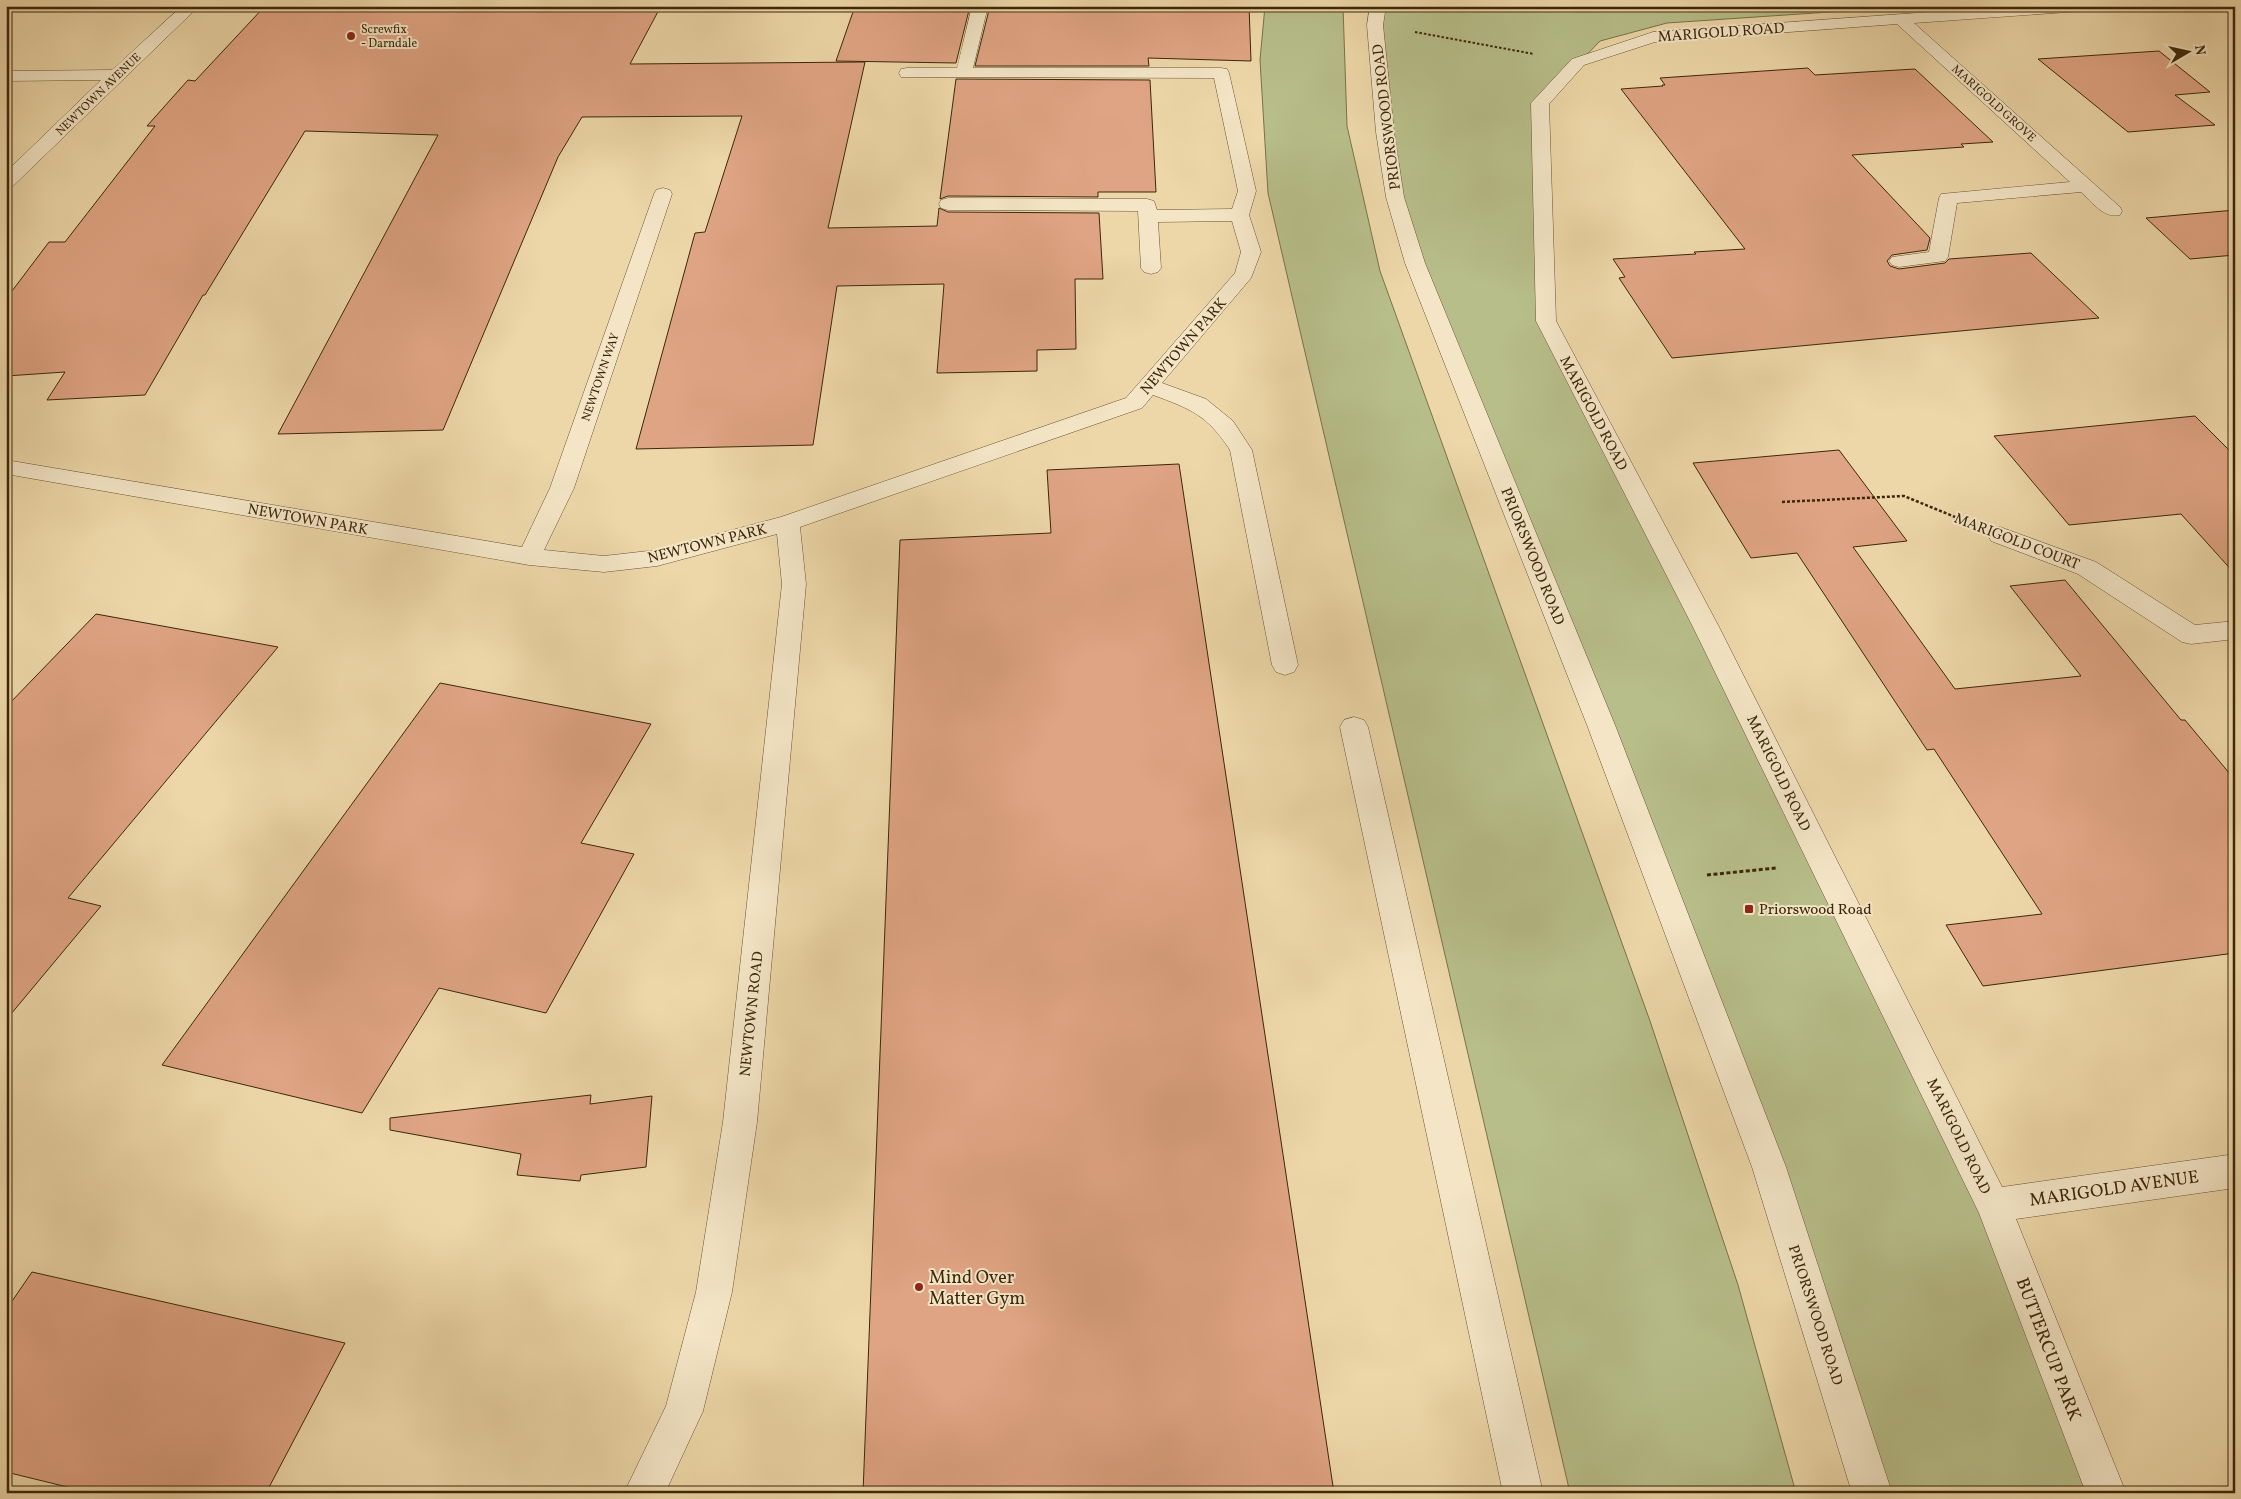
<svg xmlns="http://www.w3.org/2000/svg" width="2241" height="1499" font-family="Vollkorn,serif">
<style>
.green{fill:#b7be89;stroke:#7a724a}
.building{fill:#dfa483;stroke:#3d270a}
.lines{fill:none;stroke-linecap:round;stroke-linejoin:round}
.minor-casing{stroke:#695332;stroke-width:1}
.path-far2{stroke:#3d270a;stroke-width:2;stroke-dasharray:2.5 2;stroke-linecap:butt}
.path-far1{stroke:#3d270a;stroke-width:2.5;stroke-dasharray:3 2;stroke-linecap:butt}
.path{stroke:#3d270a;stroke-width:3;stroke-dasharray:4 2.5;stroke-linecap:butt}
.minor{fill:#f3e5c6;fill-rule:evenodd}
.poi-dot{fill:#8f2418;stroke:#f3e5c6;stroke-width:2}
.labels{text-anchor:middle;stroke-width:4;stroke-linejoin:round;paint-order:stroke}
.far-poi-label{font-size:12px;fill:#3d270a;stroke:#f3e5c6;text-anchor:start}
.far-street-label{font-size:12px;fill:#3d270a;stroke:#f3e5c6}
.street-label{font-size:15px;fill:#3d270a;stroke:#f3e5c6}
.poi-label{font-size:15px;fill:#3d270a;stroke:#f3e5c6;text-anchor:start}
.near-street-label{font-size:18px;fill:#3d270a;stroke:#f3e5c6}
.near-poi-label{font-size:18px;fill:#3d270a;stroke:#f3e5c6;text-anchor:start}
</style>
<rect width="100%" height="100%" fill="#edd7a8"/>
<filter id="stains"><feTurbulence type="fractalNoise" baseFrequency=".004" numOctaves="4"/><feColorMatrix values="0 0 0 0 .2 0 0 0 0 .09 0 0 0 0 .02 0 0 0 .5 -.17"/></filter>
<radialGradient id="worn" r=".72"><stop offset=".6" stop-color="#630" stop-opacity="0"/><stop offset="1" stop-color="#630" stop-opacity=".3"/></radialGradient>
<path class="green" d="M1265,6h78l4,120 33,145 270,750 88,264 58,208h-226l-302,-1300 -8,-133z
M1379,6h540l-252,17 -67,18 -60,62 5,217 448,885 112,288h-231l-104,-326 -369,-936z"/>
<path class="building" d="M265,6h396l-31,58 235,-2 -37,166 109,-2 2,-18 9,4 151,1 4,66h-28l1,70 -39,1v21l-100,2 7,-89 -107,2 -24,159 -177,4 59,-216 10,-1 37,-116 -160,1 -24,40 -115,273 -165,4 160,-299 -133,-4 -100,164h-2l-58,100 -98,5 18,-28 -59,4v-77l43,-57h16l90,-116h-8l41,-46 7,1z
M855,6h115l-14,57 -120,-2z
M990,6h259l2,55 -103,-3 1,8h-174z
M2159,51l51,41 -35,3 40,30 -87,7 -90,-73z
M1808,68l7,7 100,-6 78,73 -32,2 3,3 -112,8 78,83 -3,12 -35,5 -5,6 3,5 9,3 46,-6 4,-4 82,-6 68,65 -427,40 -53,-80 6,-1 -12,-18 83,-5 -2,-2 51,-3 -124,-160 42,-3 -1,-1h3l-5,-7z
M956,79l194,1 6,112h-58v5l-150,-1 -8,3z
M2235,210v45l-45,4 -44,-41z
M2195,416l40,40v118l-54,-60 -112,11 -75,-89z
M1839,450l68,91 -54,6 102,142 126,-13 -71,-90 55,-6 116,140h4l50,60v173l-252,33 -37,-61 96,-11 -108,-165 -7,1 -130,-197 -46,5 -58,-95z
M1179,464l155,1029h-471l37,-953 151,-7 -4,-63z
M96,614l182,33 -210,251 33,8 -95,114v-313z
M440,683l211,41 -70,119 53,11 -88,159 -107,-25 -77,125 -200,-48z
M591,1095l-1,9 62,-8 -6,71 -65,8 -1,6 -63,-6 4,-21 -131,-24v-12z
M32,1272l313,71 -79,150h-174l-86,-21v-162z"/>
<g class="lines">
<defs>
<path id="minor" d="M182,6h17l-186,180 -7,1v-15l95,-92 -95,1v-10l106,-1z
M972,6h16l-15,62h248l6,1 2,4 27,118 -7,24 12,37 -10,26 -89,105 44,16 27,22 19,29 46,215 -4,7 -9,3 -9,-3 -4,-7 -42,-215c-23,-35 -39,-41 -77,-55l-11,13 -342,119 6,57 -49,538 -25,170 -29,119 -38,82h-41l42,-87 30,-114 27,-170 59,-538 -5,-50 -120,32 -53,6 -75,-7 -523,-91v-14l516,87 28,-59 104,-294 2,-4 7,-2 7,2 2,4 -98,294 -30,62 60,6 53,-6 124,-33 345,-119 109,-125 6,-21 -9,-31 -74,1 3,46 -3,4 -7,2 -7,-2 -3,-4 -3,-57 -190,-1 -7,-2 -2,-4 2,-4 7,-2 199,1 7,2 3,9 75,-1 6,-18 -24,-113 -313,-1 -2,-4 2,-4 6,-1h50z
M1370,6h16l-3,19 11,107 10,65 21,66 190,462 171,442 106,326h-40l-100,-326 -165,-442 -182,-462 -19,-66 -10,-65 -9,-107z
M2014,6h76l-2,3 -6,2 -168,12 206,184 2,4 -2,4c-16,4 -28,-13 -39,-23l-124,11 -9,54 -3,4 -46,6 -7,-2 -3,-4 3,-4 37,-5 10,-54 2,-4 129,-12 -173,-158 -242,18 -71,23 -35,39 7,217 162,304 284,562 233,-33v34l-219,31 110,274h-40l-107,-280 -287,-588 -156,-304 -5,-218 41,-44 81,-27z
M2000,527l96,35 99,63 40,-4v18l-44,5 -9,-2 -104,-68 -87,-33 -3,-6 3,-6z
M1354,717l10,3 4,7 175,766h-40l-163,-766 4,-7z"/>
</defs>
<use href="#minor" class="minor-casing"/>
<path class="path-far2" d="M1415,32l119,22"/>
<path class="path-far1" d="M1782,502l122,-6 56,23"/>
<path class="path" d="M1707,875l69,-7"/>
<use href="#minor" class="minor"/>
</g>
<g class="poi-dot">
<circle cx="351" cy="36" r="5"/>
<rect x="1744" y="904" width="10" height="10" rx="2.5"/>
<circle cx="919" cy="1287" r="5"/>
</g>
<g class="labels">
<g class="far-poi-label">
<text x="361" y="33">Screwfix<tspan x="361" dy="14">- Darndale</tspan></text>
</g>
<g class="far-street-label">
<text transform="translate(98 94) rotate(-44)" y="4">NEWTOWN AVENUE</text>
<text transform="translate(1994 103) rotate(42)" y="4">MARIGOLD GROVE</text>
<text transform="translate(600 377) rotate(-71)" y="4">NEWTOWN WAY</text>
</g>
<g class="street-label">
<text transform="translate(1721 32) rotate(-4)" y="5">MARIGOLD ROAD</text>
<text transform="translate(1386 117) rotate(-97)" y="5">PRIORSWOOD ROAD</text>
<text transform="translate(1183 346) rotate(-49)" y="5">NEWTOWN PARK</text>
<text transform="translate(1594 413) rotate(62)" y="5">MARIGOLD ROAD</text>
<text transform="translate(308 519) rotate(10)" y="5">NEWTOWN PARK</text>
<text transform="translate(2017 541) rotate(21)" y="5">MARIGOLD COURT</text>
<text transform="translate(707 543) rotate(-14)" y="5">NEWTOWN PARK</text>
<text transform="translate(1533 556) rotate(68)" y="5">PRIORSWOOD ROAD</text>
<text transform="translate(1779 773) rotate(64)" y="5">MARIGOLD ROAD</text>
<text transform="translate(751 1014) rotate(-84)" y="5">NEWTOWN ROAD</text>
<text transform="translate(1959 1136) rotate(64)" y="5">MARIGOLD ROAD</text>
<text transform="translate(1816 1315) rotate(72)" y="5">PRIORSWOOD ROAD</text>
</g>
<g class="poi-label">
<text x="1759" y="914">Priorswood Road</text>
</g>
<g class="near-street-label">
<text transform="translate(2114 1188) rotate(-8)" y="6">MARIGOLD AVENUE</text>
<text transform="translate(2049 1349) rotate(69)" y="6">BUTTERCUP PARK</text>
</g>
<g class="near-poi-label">
<text x="929" y="1283">Mind Over<tspan x="929" dy="21">Matter Gym</tspan></text>
</g>
</g>
<rect width="2241" height="1499" fill="none" stroke="#edd7a8" stroke-width="25"/>
<rect x="8" y="8" width="2226" height="1484" fill="none" stroke="#3d270a" stroke-width="2.5"/>
<rect x="12" y="12" width="2216" height="1474" fill="none" stroke="#3d270a"/>
<g transform="translate(2188 52) rotate(81)" stroke="#f3e5c6" stroke-width="4" paint-order="stroke">
<path d="M0-4L9 19L0 12L-9 19Z" fill="#3d270a"/>
<text y="-8" font-size="14" font-weight="bold" text-anchor="middle" fill="#3d270a">N</text>
</g>
<rect width="100%" height="100%" filter="url(#stains)"/>
<rect width="100%" height="100%" fill="url(#worn)"/>
</svg>
